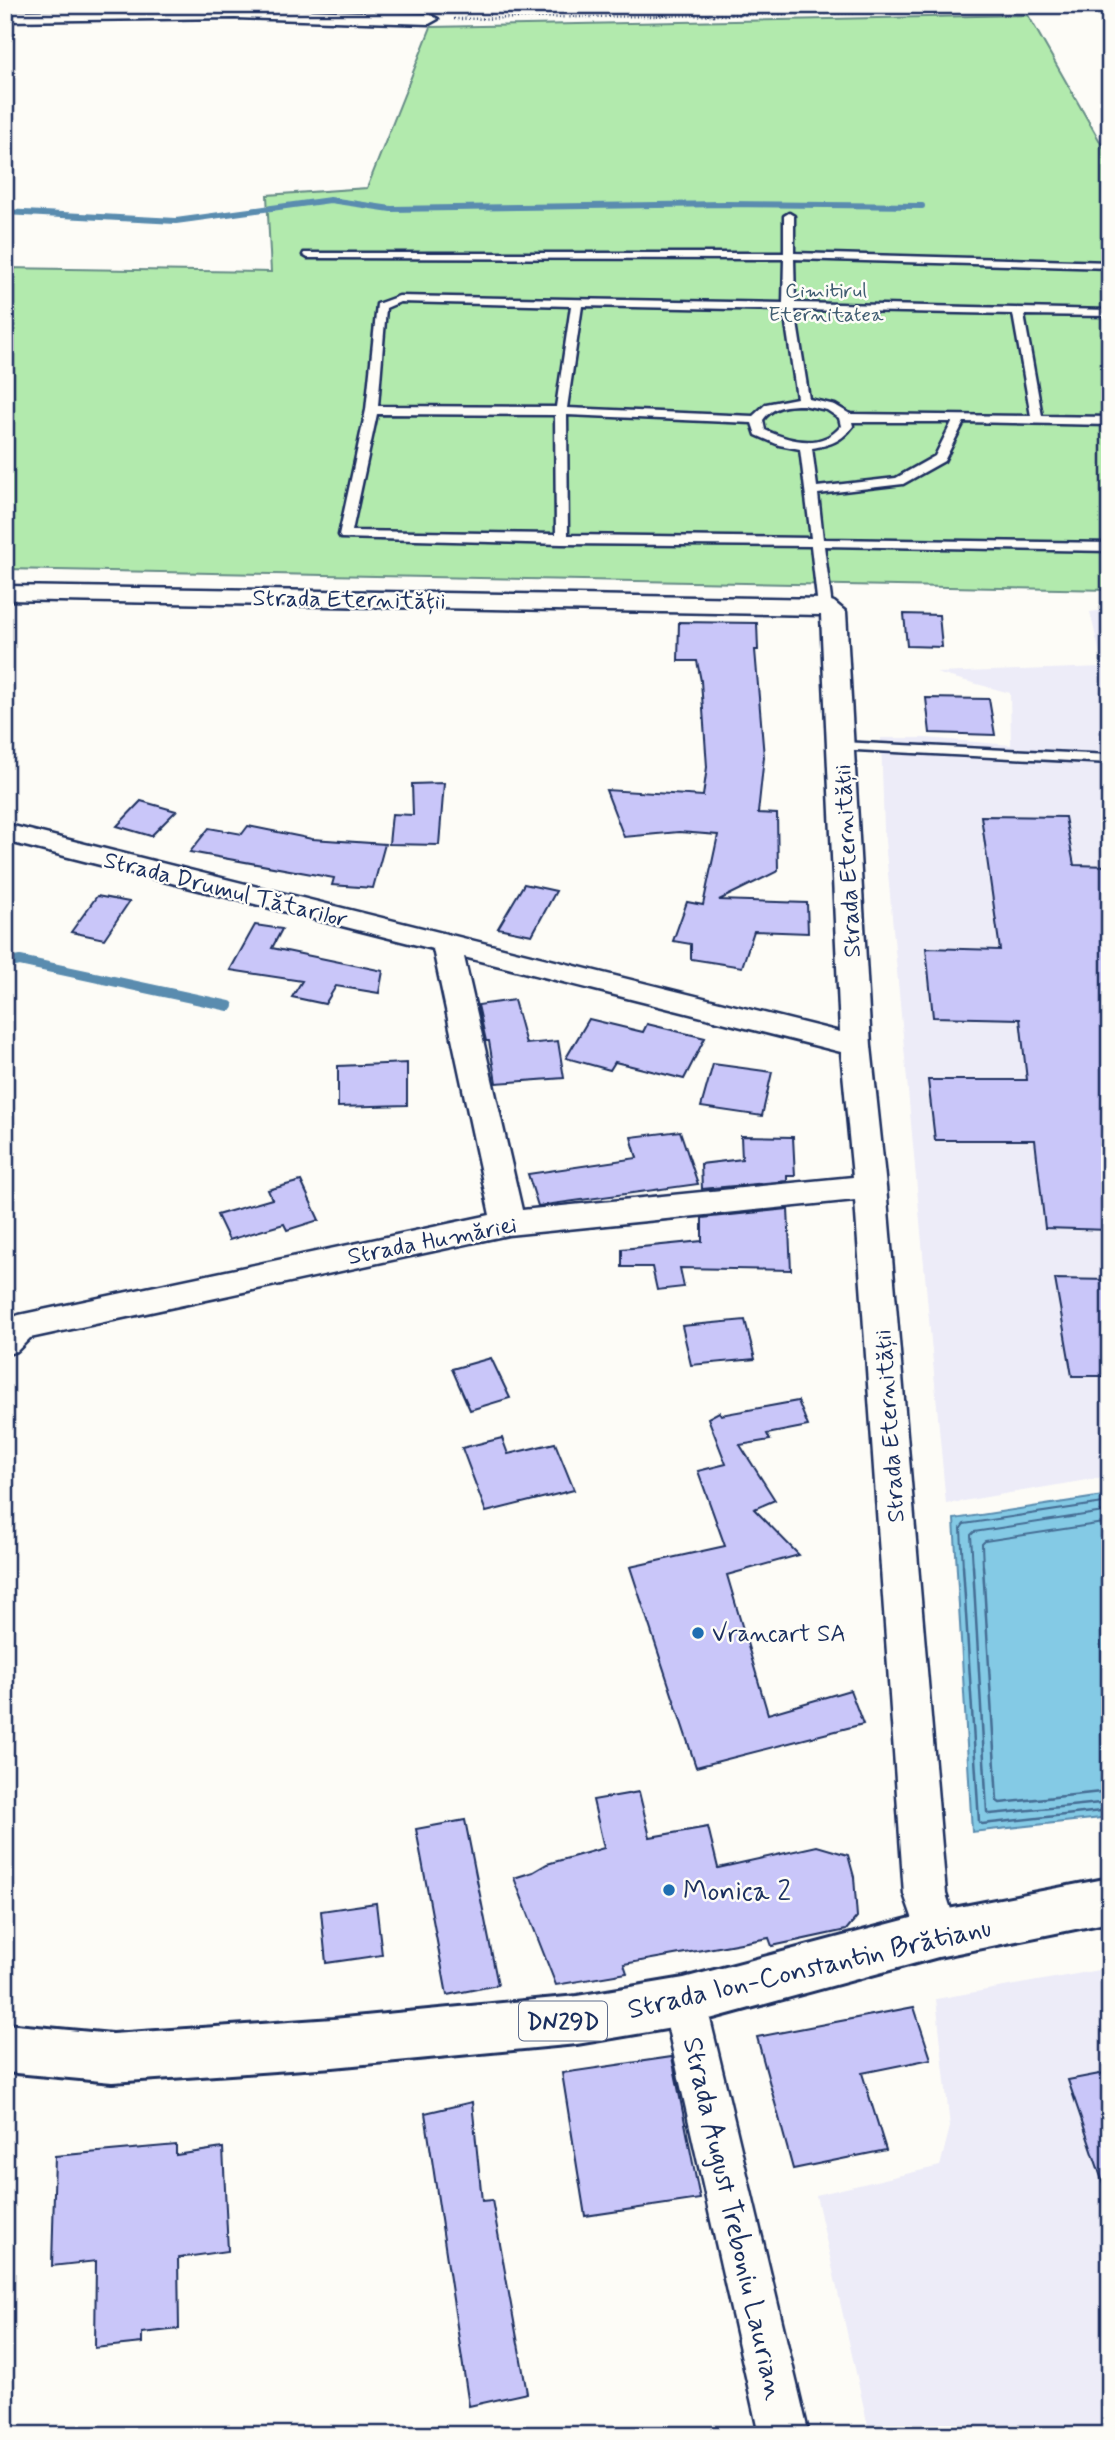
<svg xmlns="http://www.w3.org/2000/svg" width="1115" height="2440" font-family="Mynerve,sans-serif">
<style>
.built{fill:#edecf8}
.green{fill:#b2eaad;stroke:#668c86;stroke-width:2}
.water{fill:#84cae5;stroke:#5a8caf;stroke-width:2}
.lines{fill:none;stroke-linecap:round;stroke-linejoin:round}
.shore-far1{stroke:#456d94;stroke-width:2}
.shore{stroke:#456d94;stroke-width:2.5}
.stream-far1{stroke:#5a8caf;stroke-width:6}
.stream{stroke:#5a8caf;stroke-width:10}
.building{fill:#c9c6f9;stroke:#1b2f5e;stroke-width:2}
.lane-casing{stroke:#1b2f5e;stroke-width:5}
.street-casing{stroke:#1b2f5e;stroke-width:5}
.primary-casing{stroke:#1b2f5e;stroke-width:6}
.path{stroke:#1b2f5e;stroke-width:2.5;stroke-dasharray:1 2.5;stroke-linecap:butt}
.lane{fill:#fdfcf7;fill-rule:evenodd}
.street{fill:#fdfcf7;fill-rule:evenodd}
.primary{fill:#fdfcf7;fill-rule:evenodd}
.poi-dot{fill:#1f6fb2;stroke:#fdfcf7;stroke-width:2.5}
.labels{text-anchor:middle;stroke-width:5;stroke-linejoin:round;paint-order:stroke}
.far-park-label{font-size:21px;fill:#415e72;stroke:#fdfcf7}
.shield{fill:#fdfcf7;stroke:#5f6c8c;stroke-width:2}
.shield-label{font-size:23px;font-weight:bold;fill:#1b2f5e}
.street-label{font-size:24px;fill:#1b2f5e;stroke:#fdfcf7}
.poi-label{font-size:24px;fill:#1b2f5e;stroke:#fdfcf7;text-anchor:start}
.near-poi-label{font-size:28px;fill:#1b2f5e;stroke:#fdfcf7;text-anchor:start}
.near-street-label{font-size:28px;fill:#1b2f5e;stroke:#fdfcf7}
</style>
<rect width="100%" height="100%" fill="#fdfcf7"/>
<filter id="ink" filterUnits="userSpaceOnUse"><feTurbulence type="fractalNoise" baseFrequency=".0143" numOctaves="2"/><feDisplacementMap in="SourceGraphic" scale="14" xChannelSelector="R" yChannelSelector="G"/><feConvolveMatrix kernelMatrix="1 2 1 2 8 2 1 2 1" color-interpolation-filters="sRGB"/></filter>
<g filter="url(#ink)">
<path class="built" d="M1110,609v867l-164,28 -62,-674 -3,-92h46l84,7 -1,-52 -74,-20 167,-6 -13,-55z
M1110,1968v467h-240l-54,-240 124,-29 10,-39 -14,-128z"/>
<path class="green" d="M1028,15l82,144v431l-1105,-21v-301l266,4 -4,-77 100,-7 64,-161z"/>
<path class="water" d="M1110,1495v322l-138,15 -18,-313z"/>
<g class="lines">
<path class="shore-far1" d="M963,1568l-2,-40 3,-4 146,-22
M973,1568l-2,-33 3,-3 136,-21
M983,1568l-1,-24 3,-3 125,-19"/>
<path class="shore" d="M963,1566l16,256 3,2 128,-14
M973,1566l14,246 3,2 120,-12
M983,1566l14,235 3,2 110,-12"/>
<path class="stream-far1" d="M5,212l171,9 154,-21 61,9 335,-5 196,2"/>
<path class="stream" d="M5,964l15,-3 209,45"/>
</g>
<path class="building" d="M904,614l35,1 3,32 -35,-1z
M679,622l78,1 1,27h-3l9,107 -6,56 19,1 1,57 -59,29 88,3 1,30 -54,-2 -12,36 -51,-8v-15l-18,-3 14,-39 16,3 15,-70 -39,-3 -55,5 -18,-47 97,6 4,-29 -6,-86 -4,-20h-19z
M926,698l63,1 6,36 -65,-2z
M444,783l-5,62 -50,-1 3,-30 21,1 -1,-31z
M141,801l35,10 -25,25 -34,-10z
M981,816l84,1 9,48 36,1v364l-65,-2 -10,-88h-100l-7,-60h99l-7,-61 -87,-2 -7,-69 74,2z
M248,826l64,13 73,5 -12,44 -41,-3 2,-7 -144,-26 19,-24 33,6z
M524,884l32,7 -24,44 -34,-7z
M97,896l32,6 -25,37 -33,-7z
M255,925l27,4 -10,19 111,23 -4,22 -43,-7 -11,18 -33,-7 10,-16 -72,-11z
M514,1000l12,44 32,-3 6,37 -68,5 -7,-42h-3l-8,-36z
M589,1019l54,13 4,-8 58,14 -21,41 -69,-17 -5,8 -44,-12z
M407,1063v42l-69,2v-41z
M713,1064l59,8 -10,44 -61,-9z
M680,1131l18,53 -160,22 -10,-32 109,-16 -6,-21z
M741,1136l52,1 2,39h-8v5l-85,8 -1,-25 41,-5z
M301,1181l18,39 -32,10 -3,-6 -55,16 -12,-25 55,-16 -4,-9z
M788,1209l3,61 -111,-2 4,19 -27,3 -5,-23h-30v-18l80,-8v-23z
M1055,1279l55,1v96h-38z
M745,1320l10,39 -64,6 -9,-39z
M491,1358l19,40 -40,12 -18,-41z
M798,1401l10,25 -41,8 3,6 -30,5 35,55 -21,9 45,46 -72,20 41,139 82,-24 13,34 -167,43 -66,-200 95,-21 -27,-75 28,-7 -18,-46 11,-6 2,3z
M502,1438l6,16 47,-11 19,47 -88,22 -24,-64z
M639,1792l11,45 58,-10 10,41 99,-22 31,9 6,22 3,40 -11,13 -74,16 -3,-8 -145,26 3,9 -71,12 -42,-107 19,-6 14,-8 57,-16 -11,-48z
M465,1820l33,165 -51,10 -31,-166z
M376,1903l6,52 -56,8 -5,-52z
M914,2007l17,52 -69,14 24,77 -93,19 -36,-132z
M672,2057l28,142 -115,17 -23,-143z
M1110,2072v116l-5,1 -37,-109z
M472,2102l10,99 10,-1 35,193 -58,13 -44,-293z
M176,2145v10l47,-7 5,103 -50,7 1,71 -37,4v10l-47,5 1,-87 -44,5 3,-110z"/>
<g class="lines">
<defs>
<path id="lane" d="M789,213l5,3v37l316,9v6l-316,-9 1,44 315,7v6l-86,-1 18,101 68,1v8l-146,-3 -20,39 -41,23 -85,10 5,45 287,4v8l-286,-5 8,61 -7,4 -7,-4 -7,-61 -249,-2 -221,-6 -2,-3 27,-125 11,-106 22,-8 384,7 1,-44 -476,-1 -5,-3 1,-2h480v-37zM400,302l171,4 -15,101 -178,-1 8,-98zM582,306l202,4 13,88 -31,6 -13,12 -186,-8zM795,310l218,4 18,102 -181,-2 -15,-9 -26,-6zM803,405l24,5 12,8 2,8c-19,24 -52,15 -76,4l-2,-10c10,-14 24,-15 40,-15zM377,414l178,1 1,119 -204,-3zM567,415l185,8 4,12 23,10 21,4 11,89 -243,-3zM852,422h100l-17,34 -39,22 -79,9 -5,-39c18,-3 30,-7 41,-22z
M841,742l269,13v8l-274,-14 -2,-3z"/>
<path id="street" d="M235,8l194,6 9,5 -9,5 -194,-6 -230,3v-10z
M5,586l820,13 9,3 12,10 25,434 15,141 60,707 13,40 -6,14 -15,5 -15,-5 -19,-54 -49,-694 -347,35 -478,103 -13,13 -12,4v-35l14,-5 471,-100 -57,-266 -428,-108v-17l835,208 -19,-417 -816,-15zM464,957l377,95 12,125 -331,33z
M684,1982l15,6 7,14 103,433h-50l-97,-433 7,-14z"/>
<path id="primary" d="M1110,1878v44l-172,35 -254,69 -107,18 -244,23 -221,15 -107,-10v-48l107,10 221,-15 244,-23 107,-18 254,-67z"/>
</defs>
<use href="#lane" class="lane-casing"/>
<use href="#street" class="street-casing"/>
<use href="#primary" class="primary-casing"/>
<path class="path" d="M454,19l656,-10"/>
<use href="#lane" class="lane"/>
<use href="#street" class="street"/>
<use href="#primary" class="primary"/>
</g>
</g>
<g class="poi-dot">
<circle cx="698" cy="1633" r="7"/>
<circle cx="669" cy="1890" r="7"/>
</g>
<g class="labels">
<g class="far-park-label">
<text x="826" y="297">Cimitirul<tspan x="826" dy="24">Eternitatea</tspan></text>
</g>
<rect class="shield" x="519" y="2001.5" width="88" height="39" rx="5"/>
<g class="shield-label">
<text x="563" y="2029">DN29D</text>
</g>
<g class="street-label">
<text transform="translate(349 599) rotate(1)" y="8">Strada Eternității</text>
<text transform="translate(847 861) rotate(-93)" y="8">Strada Eternității</text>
<text transform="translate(226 889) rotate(14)" y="8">Strada Drumul Tătarilor</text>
<text transform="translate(432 1240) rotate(-11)" y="8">Strada Humăriei</text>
<text transform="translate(889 1426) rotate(-94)" y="8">Strada Eternității</text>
</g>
<g class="poi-label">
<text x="712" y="1641">Vrancart SA</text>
</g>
<g class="near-poi-label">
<text x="683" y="1900">Monica 2</text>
</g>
<g class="near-street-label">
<text transform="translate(809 1967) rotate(-13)" y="10">Strada Ion-Constantin Brătianu</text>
<text transform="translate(735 2218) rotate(77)" y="10">Strada August Treboniu Laurian</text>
</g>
</g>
<rect width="1115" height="2440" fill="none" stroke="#fdfcf7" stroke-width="28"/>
<rect x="14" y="14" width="1087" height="2412" fill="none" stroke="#1b2f5e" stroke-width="2.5" filter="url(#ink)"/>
</svg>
